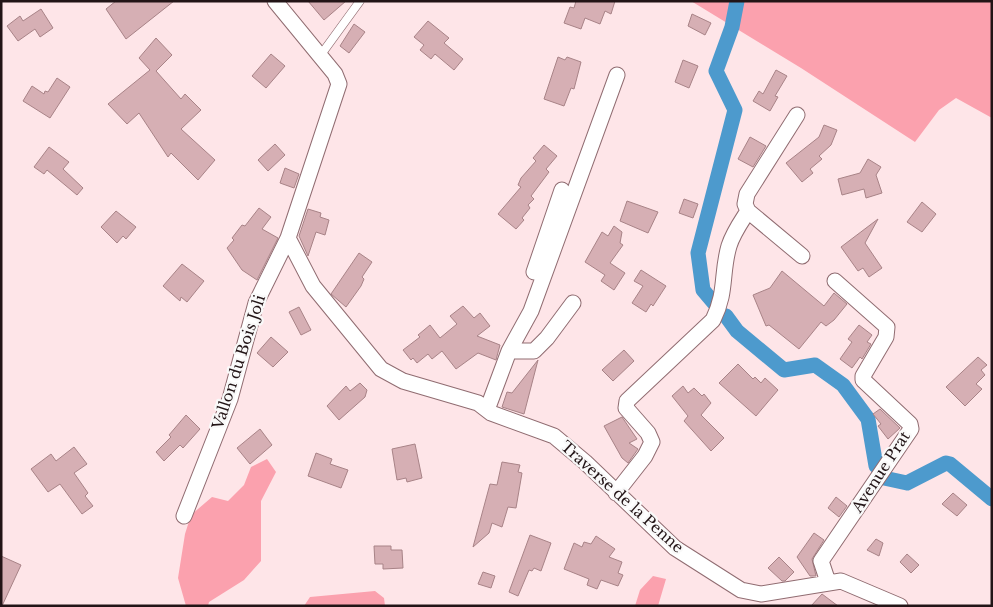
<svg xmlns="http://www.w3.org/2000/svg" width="993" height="607" font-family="'Libre Baskerville',serif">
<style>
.forest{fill:#fba1ae}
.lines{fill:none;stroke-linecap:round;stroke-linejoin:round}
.canal{stroke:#4d9acd;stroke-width:15}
.building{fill:#d6afb4;stroke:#a88387}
.service-casing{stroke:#906c71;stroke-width:9}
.minor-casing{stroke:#906c71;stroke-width:17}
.service{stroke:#fff;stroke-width:8}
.minor{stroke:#fff;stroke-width:15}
.labels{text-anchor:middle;stroke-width:4.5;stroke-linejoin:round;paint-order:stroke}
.street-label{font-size:15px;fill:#221416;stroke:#f9f9f9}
</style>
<rect width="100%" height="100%" fill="#fee5e8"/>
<path class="forest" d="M691,1h301v117l-36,-20 -17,12 -24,32 -114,-74z
M267,459l9,13 -15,29v60l-17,19 -35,22 -1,4h-22l-8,-28 7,-44 6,-19 21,-18 16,4 16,-16 7,-18z
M653,576l13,3 -8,27h-23l5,-16z
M375,591l9,7 1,8h-81l6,-9z"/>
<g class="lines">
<path class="canal" d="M714,303l-11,-13 -5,-37 37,-143 -19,-39 16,-44 5,-26
M726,316l11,15 47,39 31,-5 28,20 25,34 8,47
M884,478l23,5 39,-20 4,1 42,35"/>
</g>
<path class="building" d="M116,1h58l-48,38 -20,-30z
M308,1h38l-22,19z
M576,1h39l-4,13 -6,-3 -5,13 -15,-6 -4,11 -17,-6 6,-16 4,1z
M41,9l12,19 -13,9 -5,-8 -17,12 -11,-15 13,-10 3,5z
M692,14l19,9 -6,12 -17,-9z
M428,21l21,17 -5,5 19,16 -9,11 -19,-16 -4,5 -11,-9 4,-5 -10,-8z
M354,24l11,8 -16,21 -9,-7z
M156,38l16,17 -16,16 25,28 4,-5 16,16 -20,19 34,31 -17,20 -27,-27 -3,4 -29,-44 -12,11 -19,-20 42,-34 -11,-12z
M271,54l14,12 -19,22 -14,-12z
M558,57l7,3 2,-3 14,5 -7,27 -3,-1 -7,18 -20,-7z
M683,60l15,6 -9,22 -14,-6z
M776,70l11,6 -12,20 3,1 -8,14 -17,-10 6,-10 4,3z
M57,78l13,9 -20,31 -27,-17 9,-15 12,8 1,-3 3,1z
M824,125l13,5 -6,15 -12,11 3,3 -12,10 3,4 -11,9 -16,-19 33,-26z
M750,137l16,9 -13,21 -15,-8z
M275,144l10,11 -17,16 -10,-11z
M544,145l13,11 -11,13 3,3 -18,24 3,3 -6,6 2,3 -8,10 2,2 -8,9 -18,-15 23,-27 -3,-2 3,-7 15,-17 -3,-3z
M49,147l20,15 -6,7 20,19 -6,7 -30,-25 -3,4 -10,-7z
M868,159l13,8 -5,8 6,18 -16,5 -2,-9 -22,6 -4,-16 22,-6z
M285,168l14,6 -5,14 -14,-5z
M684,199l14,5 -5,14 -14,-5z
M627,201l31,11 -10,21 -28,-12z
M922,202l14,12 -14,18 -15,-10z
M259,208l12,9 -9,12 16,9 -21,42 -15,-10 -15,-22 7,-8 -2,-2 10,-13 3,1z
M308,209l13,4 -1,4 9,3 -4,15 -9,-3 -8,24 -9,-20z
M116,211l20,16 -10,12 -3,-3 -6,7 -16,-16z
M878,219l-13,24 17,25 -13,9 -6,-9 -5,3 -17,-24z
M614,226l8,6 -2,11 3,2 -13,18 15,10 -11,17 -13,-9 4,-6 -20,-13 17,-30 6,4z
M359,253l13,9 -10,15 2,2 -3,7 -15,21 -15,-13z
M182,264l22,17 -17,21 -6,-5 -1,4 -17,-15z
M641,270l25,16 -13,20 -2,-2 -5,8 -14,-9 11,-17 -9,-5z
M782,271l42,35 10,-13 13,11 -13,16 -8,6 -5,-4 -22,27 -30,-24 -3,1 -13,-31 17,-7z
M463,306l11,12 6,-5 10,13 -13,10 23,9 -4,15 -18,-7 -22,16 -14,-18 -10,8 -4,-5 -11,9 -4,-5 -2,2 -8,-10 17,-13 -2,-2 12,-10 10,13 17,-14 -7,-8z
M299,307l12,23 -10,5 -12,-23z
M859,325l13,10 -5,7 4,2 -9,15 -2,-2 -8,11 -12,-9 12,-17 -4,-3z
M271,337l17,15 -15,15 -16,-14z
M624,350l10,11 -21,20 -11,-11z
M978,357l9,8 -6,5 4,5 -9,9 6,5 -17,17 -19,-19z
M538,360l-14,54 -22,-7 5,-15 5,1z
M738,364l15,15 2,-2 6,6 4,-5 13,12 -22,26 -37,-33z
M360,383l7,7 -2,7 -26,23 -12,-14 19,-20 4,5z
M683,386l5,7 6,-5 8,8 2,-2 7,9 -10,12 23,23 -13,13 -27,-30 4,-5 -16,-20z
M880,409l20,19 -12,11 -10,-13 3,-2 -8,-10z
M186,415l14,14 -17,19 -3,-3 -16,16 -8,-9 15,-15 -2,-2z
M622,417l15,22 -8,4 9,6 -10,14 -6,-5 -18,-32z
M260,429l12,16 -22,19 -13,-16z
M415,444l7,34 -15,4 -1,-4 -9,2 -5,-31z
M74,447l13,17 -13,9 14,20 -3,3 8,10 -11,8 -22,-30 -12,8 -17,-23 20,-15 5,7z
M316,453l16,6 -2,5 18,6 -7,18 -33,-12z
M502,462l18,3 -2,7 4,1 -6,35 -8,-1 -6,20 -10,-4 -3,10 -16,14 17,-63 7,1z
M953,493l14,12 -10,11 -15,-12z
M836,497l11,9 -8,11 -11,-9z
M814,533l10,7 -12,19 4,17h-6l-13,-19z
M530,535l21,8 -10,28 -7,-3 -2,3 -3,-1 -11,26 -9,-4z
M596,536l19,13 -6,8 13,5 -4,11 5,2 -5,11 -17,-6 -4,9 -10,-4 2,-6 -25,-10 10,-26 8,4 2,-5 7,2z
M876,539l7,4 -4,13 -12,-6z
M374,546h17v4h11l1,18 -20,1v-5h-8z
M907,554l12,11 -8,8 -11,-11z
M1,556l20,9 -19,41h-1z
M779,557l15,15 -9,9h-3l-14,-13z
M483,572l12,4 -4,12 -13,-4z
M822,594l16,12h-27z"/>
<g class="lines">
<defs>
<path id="service" d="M320,56l40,-55"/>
<path id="minor" d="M275,1l60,73 4,10 -51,154 25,48 68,83 22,12 75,22 13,10 63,23 31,26 90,86 66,42 20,4 80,-13 59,25
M797,115l-50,79 -2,10 3,7 54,45
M534,272l28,-82
M509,351h25l13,-13 26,-35
M487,410l22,-59 22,-40 86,-236
M616,493l29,-37 7,-14 -4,-9 -22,-25 1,-7 86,-81c14,-28 8,-47 16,-74 4,-13 12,-24 19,-35
M184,516l46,-117 26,-96 32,-65
M828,582l-7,-21 90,-132 -1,-5 -47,-44v-4l23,-39 1,-10 -52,-46"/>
</defs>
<use href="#service" class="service-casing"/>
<use href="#minor" class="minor-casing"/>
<use href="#service" class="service"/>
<use href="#minor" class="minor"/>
</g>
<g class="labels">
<g class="street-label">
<text transform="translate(239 362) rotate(-72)" y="5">Vallon du Bois Joli</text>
<text transform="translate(881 472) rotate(-57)" y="5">Avenue Prat</text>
<text transform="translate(622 497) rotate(42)" y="5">Traverse de la Penne</text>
</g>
</g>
<rect width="993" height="607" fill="none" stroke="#221416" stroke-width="5"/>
</svg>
